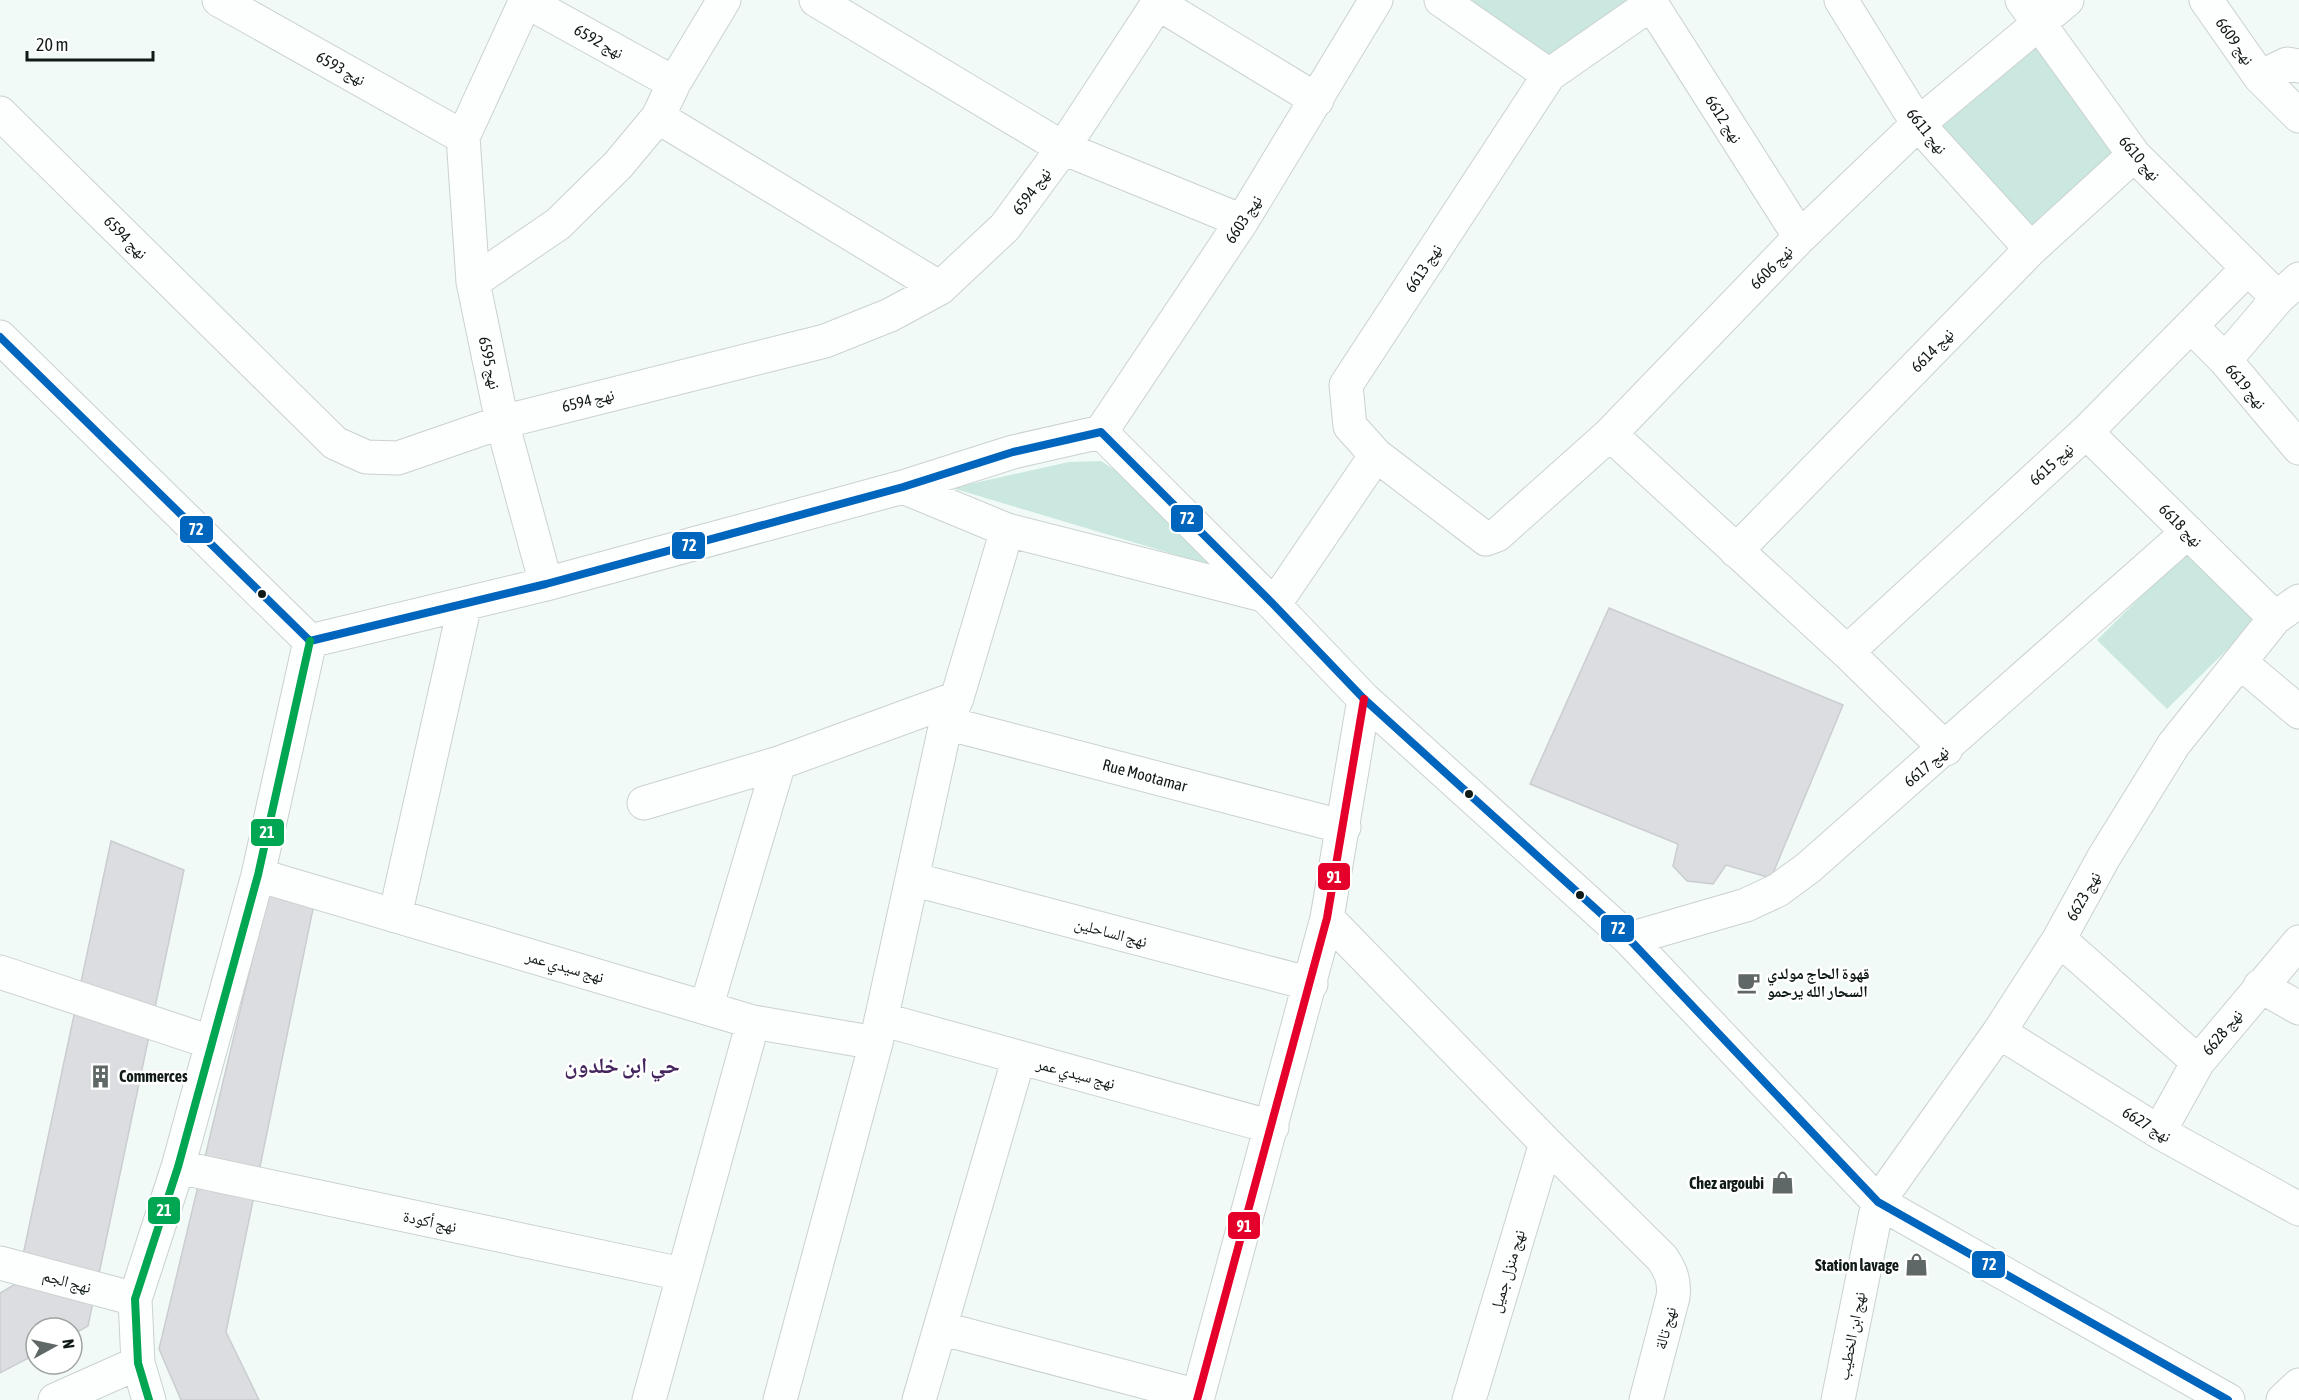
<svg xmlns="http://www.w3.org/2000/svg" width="2299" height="1400" font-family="'Asap Condensed','Noto Naskh Arabic',sans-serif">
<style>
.green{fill:#cae8e0}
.building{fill:#dbdde0;stroke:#cbcdd0;stroke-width:1.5}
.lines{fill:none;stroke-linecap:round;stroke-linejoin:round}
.minor-casing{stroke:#cad2d0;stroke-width:35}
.minor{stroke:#fdfefe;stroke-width:33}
.bus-1-casing{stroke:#fff;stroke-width:12}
.bus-2-casing{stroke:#fff;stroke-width:12}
.bus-3-casing{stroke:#fff;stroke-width:12}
.bus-1{stroke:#0065bd;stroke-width:8}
.bus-2{stroke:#00a651;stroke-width:8}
.bus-3{stroke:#e4002b;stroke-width:8}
.bus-dot{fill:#101a17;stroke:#fff;stroke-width:2}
.labels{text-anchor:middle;stroke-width:5;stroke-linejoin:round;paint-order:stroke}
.street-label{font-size:16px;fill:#101a17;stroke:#fff}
.poi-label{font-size:16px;font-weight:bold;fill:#101a17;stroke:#fff;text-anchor:start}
.district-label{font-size:22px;font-weight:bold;fill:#45255e;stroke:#fff}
.line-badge{stroke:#fff;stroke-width:2}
.badge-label{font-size:16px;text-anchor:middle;font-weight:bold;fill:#fff}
</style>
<rect width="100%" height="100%" fill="#f2faf8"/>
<path class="green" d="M1443,0h193l-83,92z
M2035,42l81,112 -81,81 -99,-108z
M1101,461l34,22 88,86 -271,-81 117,-26z
M2190,548l73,66 -96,95 -70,-69z"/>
<path class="building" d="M1609,608l234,97 -72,173 -45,-13 -13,19 -26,-3 -14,-15 5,-22 -148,-60z
M111,841l73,29 -96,456 -16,9v-7h-36v26l-36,19v-80l17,-10z
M269,890l45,14 -88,428 33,68h-78l-22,-51z"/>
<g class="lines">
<defs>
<path id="minor" d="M219,0l244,137
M524,0l150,83
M526,0l-63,137 10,145 29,140 44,162
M816,0l247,148 179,73
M1441,0l108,75
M1649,0l151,237
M1841,0l77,124 113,125
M2022,0l112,155 144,143
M2206,0l54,77 39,39
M1159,4l158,96
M1651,4l-102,71 -203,310 4,41 26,29 110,84 11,-4 113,-101 190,-197 118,-113 149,-124
M2260,77l27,-13 12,2
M0,113l335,330 31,14 32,1 104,-36 323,-81 65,-26 50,-27 65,-61 58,-79 97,-148
M658,117l282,171
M473,282l85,-58 60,-59 40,-48 16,-34 50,-83
M2191,326l34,34 74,88
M0,337l310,304 236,-57 357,-97 110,-35 88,-20 173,173 90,94 265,240 249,263 350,198
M2225,360l53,-62 21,-19
M1101,432l141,-211 134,-221
M2086,432l189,186
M1610,434l237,218 99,97
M903,487l104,43 256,65
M1736,551l295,-302 103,-94
M1274,605l102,-150
M1847,652l239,-220 162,-164
M2240,662l59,50
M946,723l398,104
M644,803l135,-40 178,-65
M258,875l495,147 123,21
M912,879l399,105
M395,916l70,-312
M1327,918l219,225 116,115c9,13 13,23 11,39l-27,103
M1629,939l117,-34 32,-15 30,-22 380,-336
M2059,939l139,123
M0,972l210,70
M2260,986l39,22
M706,1008l73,-245
M881,1019l391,108
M1999,1032l160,100 140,77
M2159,1132l39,-70 101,-120
M178,1167l504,107
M0,1263l135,36
M940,1328l258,68
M55,1400l83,-37
M149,1400l-11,-37 -3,-64 43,-132 80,-292 52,-234
M649,1400l104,-378
M780,1400l96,-357 70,-320 11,-25 50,-168
M919,1400l100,-343
M1197,1400l130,-482 37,-219
M1469,1400l77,-257
M1838,1400l40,-198 121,-170 60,-93 45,-82 70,-113 101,-126 24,-17
M2283,1400l16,-15"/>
</defs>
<use href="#minor" class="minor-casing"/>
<use href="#minor" class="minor"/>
<defs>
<path id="bus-1" d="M0,337l310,304 236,-57 357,-97 110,-35 88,-20 173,173 90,94 265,240 249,263 350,198"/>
<path id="bus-2" d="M149,1400l-11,-37 -3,-64 43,-132 80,-292 52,-234"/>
<path id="bus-3" d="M1197,1400l130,-482 37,-219"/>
</defs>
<use href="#bus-1" class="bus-1-casing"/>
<use href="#bus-2" class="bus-2-casing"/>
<use href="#bus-3" class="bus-3-casing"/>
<use href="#bus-1" class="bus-1"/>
<use href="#bus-2" class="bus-2"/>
<use href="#bus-3" class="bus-3"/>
</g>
<defs>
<symbol id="cafe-bare" viewBox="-9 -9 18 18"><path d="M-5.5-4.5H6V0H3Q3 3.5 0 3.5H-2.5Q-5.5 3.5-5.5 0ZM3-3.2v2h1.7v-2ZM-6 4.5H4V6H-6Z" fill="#5f6866" stroke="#fff" stroke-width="2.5" paint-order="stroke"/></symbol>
<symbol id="building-bare" viewBox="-9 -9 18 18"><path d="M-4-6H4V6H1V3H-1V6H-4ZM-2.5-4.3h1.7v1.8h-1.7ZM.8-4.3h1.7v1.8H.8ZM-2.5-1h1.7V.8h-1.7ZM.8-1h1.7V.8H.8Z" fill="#5f6866" stroke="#fff" stroke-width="2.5" paint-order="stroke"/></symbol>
<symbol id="shop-bare" viewBox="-9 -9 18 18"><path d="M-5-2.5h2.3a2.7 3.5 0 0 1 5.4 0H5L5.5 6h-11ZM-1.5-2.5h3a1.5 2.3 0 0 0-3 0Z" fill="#5f6866" stroke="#fff" stroke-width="2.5" paint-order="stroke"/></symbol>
</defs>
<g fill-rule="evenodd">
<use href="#cafe-bare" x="1732" y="966" width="33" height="33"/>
<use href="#building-bare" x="84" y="1060" width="33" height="33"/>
<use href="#shop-bare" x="1766" y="1166" width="33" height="33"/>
<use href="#shop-bare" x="1900" y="1248" width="33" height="33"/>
</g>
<g class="bus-dot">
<circle cx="262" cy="594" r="5"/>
<circle cx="1469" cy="794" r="5"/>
<circle cx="1580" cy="895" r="5"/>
</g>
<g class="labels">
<g class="street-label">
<text transform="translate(599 41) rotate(29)" y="6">نهج 6592</text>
<text transform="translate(2235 41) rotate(55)" y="6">نهج 6609</text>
<text transform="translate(341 68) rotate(29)" y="6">نهج 6593</text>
<text transform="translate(1724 119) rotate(57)" y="6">نهج 6612</text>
<text transform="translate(1927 131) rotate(51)" y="6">نهج 6611</text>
<text transform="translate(2140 158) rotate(49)" y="6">نهج 6610</text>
<text transform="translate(1031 191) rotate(-54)" y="6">نهج 6594</text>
<text transform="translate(1243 219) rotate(-57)" y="6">نهج 6603</text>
<text transform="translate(126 237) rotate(45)" y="6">نهج 6594</text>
<text transform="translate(1771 267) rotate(-46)" y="6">نهج 6606</text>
<text transform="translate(1423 268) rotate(-57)" y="6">نهج 6613</text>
<text transform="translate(1932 350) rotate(-46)" y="6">نهج 6614</text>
<text transform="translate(490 363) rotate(78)" y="6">نهج 6595</text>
<text transform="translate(2246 386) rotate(50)" y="6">نهج 6619</text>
<text transform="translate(588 400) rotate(-14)" y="6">نهج 6594</text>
<text transform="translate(2051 464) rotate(-43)" y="6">نهج 6615</text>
<text transform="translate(2181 525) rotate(45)" y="6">نهج 6618</text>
<text transform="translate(1926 766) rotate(-41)" y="6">نهج 6617</text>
<text transform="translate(1145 775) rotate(15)" y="6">Rue Mootamar</text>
<text transform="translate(2083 896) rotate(-61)" y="6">نهج 6623</text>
<text transform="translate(1111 932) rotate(15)" y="6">نهج الساحلين</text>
<text transform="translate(565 966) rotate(16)" y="6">نهج سيدي عمر</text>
<text transform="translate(2222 1032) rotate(-51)" y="6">نهج 6628</text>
<text transform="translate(1076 1073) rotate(15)" y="6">نهج سيدي عمر</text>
<text transform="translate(2147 1124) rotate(31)" y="6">نهج 6627</text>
<text transform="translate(430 1221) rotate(12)" y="6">نهج أكودة</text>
<text transform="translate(1507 1271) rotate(-73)" y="6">نهج منزل جميل</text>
<text transform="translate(67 1281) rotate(15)" y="6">نهج الجم</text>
<text transform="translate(1665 1328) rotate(-75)" y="6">نهج تالة</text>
<text transform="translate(1851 1336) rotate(-79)" y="6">نهج ابن الخطيب</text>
</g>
<g class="poi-label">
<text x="1767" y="979">قهوة الحاج مولدي<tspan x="1767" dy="18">السحار الله يرحمو</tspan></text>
<text x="119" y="1082">Commerces</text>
<text x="1764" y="1189" text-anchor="end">Chez argoubi</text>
<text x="1899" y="1271" text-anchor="end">Station lavage</text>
</g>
<g class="district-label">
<text x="622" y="1073">حي ابن خلدون</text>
</g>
</g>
<g class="line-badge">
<rect x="1170" y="504" width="34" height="29" rx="6" fill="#0065bd"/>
<rect x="179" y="515" width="35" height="29" rx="6" fill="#0065bd"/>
<rect x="671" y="531" width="35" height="29" rx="6" fill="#0065bd"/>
<rect x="250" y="818" width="35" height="29" rx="6" fill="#00a651"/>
<rect x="1317" y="862" width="34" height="29" rx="6" fill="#e4002b"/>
<rect x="1600" y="914" width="35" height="29" rx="6" fill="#0065bd"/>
<rect x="147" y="1196" width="34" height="29" rx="6" fill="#00a651"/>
<rect x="1227" y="1211" width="34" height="29" rx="6" fill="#e4002b"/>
<rect x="1971" y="1250" width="35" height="29" rx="6" fill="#0065bd"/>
</g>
<g class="badge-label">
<text x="1187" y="524">72</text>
<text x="196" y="535">72</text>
<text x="689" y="551">72</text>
<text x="267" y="838">21</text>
<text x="1334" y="883">91</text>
<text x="1618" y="934">72</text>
<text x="164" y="1216">21</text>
<text x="1244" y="1232">91</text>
<text x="1989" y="1270">72</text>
</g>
<g transform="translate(54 1346) rotate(82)"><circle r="28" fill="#ffffff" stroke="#9fa3a2" stroke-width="1.5"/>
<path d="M0-4.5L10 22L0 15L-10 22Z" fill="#5f6866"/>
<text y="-9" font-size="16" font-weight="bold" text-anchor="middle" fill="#101a17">N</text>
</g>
<path d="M27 51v9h126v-9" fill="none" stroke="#101a17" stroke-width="3"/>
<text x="36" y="51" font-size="18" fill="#101a17" stroke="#ffffff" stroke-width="4.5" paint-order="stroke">20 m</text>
</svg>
